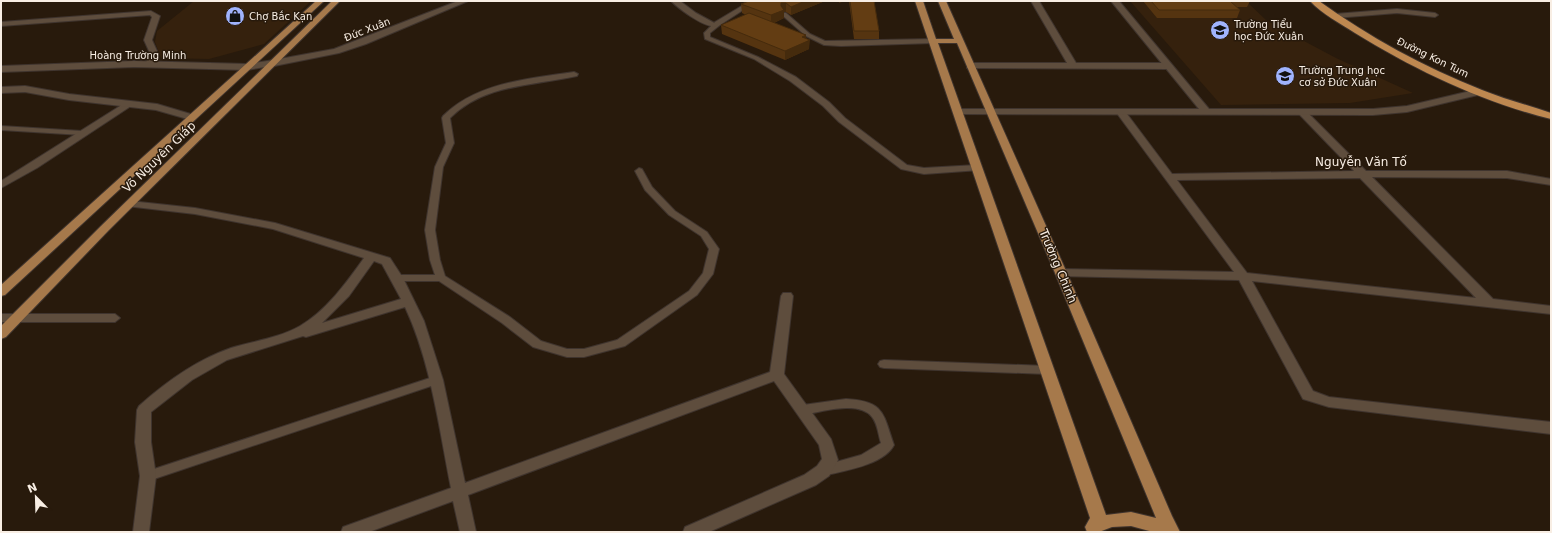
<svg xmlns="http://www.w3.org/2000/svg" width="1552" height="533" font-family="'DejaVu Sans',sans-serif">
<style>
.built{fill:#35210d}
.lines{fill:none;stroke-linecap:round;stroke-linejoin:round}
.service-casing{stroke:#3f342e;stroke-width:2}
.minor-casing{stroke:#3f342e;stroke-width:2}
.tertiary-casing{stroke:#3f342e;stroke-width:2}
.secondary-casing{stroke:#3f342e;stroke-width:2}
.primary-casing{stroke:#3f342e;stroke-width:2}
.trunk-casing{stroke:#3f342e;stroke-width:2}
.service{fill:#5e4d3d;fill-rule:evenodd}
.minor{fill:#5e4d3d;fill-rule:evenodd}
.tertiary{fill:#5e4d3d;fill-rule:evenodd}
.secondary{fill:#5e4d3d;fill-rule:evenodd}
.primary{fill:#a6794b;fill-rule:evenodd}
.trunk{fill:#be8850;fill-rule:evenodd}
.wall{fill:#553410}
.shaded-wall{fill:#452b0d}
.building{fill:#633d13;stroke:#452b0d}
.labels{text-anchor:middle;stroke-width:3;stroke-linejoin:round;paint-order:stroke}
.far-poi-label{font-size:10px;fill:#f8eee4;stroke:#281a0c;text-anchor:start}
.far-street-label{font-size:10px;fill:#f8eee4;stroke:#281a0c}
.street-label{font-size:12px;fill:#f8eee4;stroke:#281a0c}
</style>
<rect width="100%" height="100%" fill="#281a0c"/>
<path class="built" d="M194,1h117l-47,43 -55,15 -48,-1 -6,-16 2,-11z
M1130,1h116l20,19 38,21 32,17 77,35 -63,10 -129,2z"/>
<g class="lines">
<defs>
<path id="service" d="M750,1h7l-37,24 -10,8v4l48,20 38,20 33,25 16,16 62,47 17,3 53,-3 3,1 1,2 -1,2 -56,4 -23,-5 -62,-47 -16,-16 -33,-25 -36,-22 -49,-20 -1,-6 11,-11z
M1397,9l38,4 3,2 -3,2 -38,-4 -62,5 -3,-2 3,-2z
M782,13h4l24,21 15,7 108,-2 3,2 -3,2 -92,3 -17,-1 -18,-9 -24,-21z
M574,72l4,2 -1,2c-45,10 -93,8 -127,42l4,25 -11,24 -8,63 5,30 5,16 65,41 31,24 26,8h17l33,-9 72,-49 14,-18 6,-24 -8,-13 -32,-21 -24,-25 -10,-19 4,-3 3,1 10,18 23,24 32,21 12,17 -6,25 -16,21 -72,51 -41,11h-17l-34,-10 -31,-24 -63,-42h-42l-5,-3 5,-3h38l-5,-15 -5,-30 10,-63 11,-24 -4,-25 1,-2c34,-34 86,-37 131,-44z
M1,126l81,5 4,2 -4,2 -81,-5z
M1,314h114l5,4 -5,4h-114z
M884,360l163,6 4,1 2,3 -2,3 -4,1 -163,-6 -4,-1 -2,-3 2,-3z
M436,376l4,1 2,3 -2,3 -292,98 -5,-1 -2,-4 2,-4 5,-1z
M846,399c39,2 37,15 48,46 -10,20 -51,26 -71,31l-5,-1 -1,-4 1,-4 43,-12 20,-12c-3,-8 -3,-19 -9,-26 -13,-17 -51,-5 -69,-2l-4,-2 -2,-3 2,-3 4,-2z"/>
<path id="minor" d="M671,1h9l16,12 22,12c-9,7 -40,-17 -47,-24z
M1031,1h8l37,62h93l4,3 -4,3 -202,-1v-4l3,-1h97z
M151,11l9,5 -8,24 5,11 -3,13 -4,3 -4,-3 3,-13 -5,-11 8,-23 -2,-2 -149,11v-4z
M128,101l5,3 -2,2 -94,62 -36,20v-7z
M1121,109l3,1 48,64 182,-3 -55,-57v-4h6l61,61h141l44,8v6l-44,-7 -135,-1 121,122 58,7v8l-299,-33 61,110 16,6 222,25v12l-222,-27 -26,-8 -64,-119 -182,-4 -2,-3 2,-3 4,-1 173,3 -118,-160zM1360,178l116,120 -229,-25 -70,-93z
M130,201l65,7 80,15 115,35 13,20 21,43 19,59 22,103 305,-111 11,-76 2,-3h8l2,3 -9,78 47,65 7,21 -9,16 -13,9 -107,47h-26l2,-5 119,-52 13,-9 5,-7 -3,-14 -45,-64 -306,114 8,37h-16l-7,-31 -84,31h-28l2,-5 108,-39c-12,-60 -20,-126 -46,-181l-99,30 -3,-1 -76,24 -35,20 -41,32v30l5,34 -7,56h-16l7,-56 -5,-34 2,-32 2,-4c27,-24 57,-46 92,-58 23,-7 48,-10 69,-22 27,-16 46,-43 64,-68l-91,-29 -78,-15 -69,-8 -1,-2zM374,261l8,3 19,35 -79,24 27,-27z"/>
<path id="tertiary" d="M458,1h10l-102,43 -27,9 -65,13 -4,-3 4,-3 60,-11z
M1111,1h8l90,108h164l34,-3 72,-17 4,3 -1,2 -75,18 -34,3 -419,-1v-4l3,-1h242z
M25,86l44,8 88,10 37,11 2,2 -5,3 -35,-10 -87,-10 -44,-8 -24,1v-6z"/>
<path id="secondary" d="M274,60l3,1v4l-30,5 -113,-3 -133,5v-6l133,-5 113,3z"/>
<path id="primary" d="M316,1h8l-319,294 -4,1v-11z
M332,1h8l-231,229 -103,107 -5,2v-13l100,-100z
M915,1h8l13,38h18l-16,-38h8l121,272 105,243 8,16h-27l-22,-6 -19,1 -13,5h-12l-2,-5 5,-9zM938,43h19l98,230 101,245 -25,-6 -25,3z"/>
<path id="trunk" d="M1310,1h9c50,36 105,66 163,89 22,9 46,15 69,23v6c-69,-17 -136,-49 -196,-86 -14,-9 -33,-19 -45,-32z"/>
</defs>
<use href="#service" class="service-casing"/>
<use href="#minor" class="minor-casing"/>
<use href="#tertiary" class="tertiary-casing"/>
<use href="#secondary" class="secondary-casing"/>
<use href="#primary" class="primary-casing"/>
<use href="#trunk" class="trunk-casing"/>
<use href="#service" class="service"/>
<use href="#minor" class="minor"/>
<use href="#tertiary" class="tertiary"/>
<use href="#secondary" class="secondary"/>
<use href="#primary" class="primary"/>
<use href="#trunk" class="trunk"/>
</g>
<path class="wall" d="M749,1h76l-34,14 -5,-3h-2v6l-10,5 32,12v3l3,11 -24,11 -63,-26 -1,-9 25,-10 -4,-2 -1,-9z
M849,1h25l5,30v8h-25z
M1143,1h107l-3,6h-10l3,3 -3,8h-80z"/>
<path class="shaded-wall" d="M805,1h20l-34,14v-8z
M839,1h6l-6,2z
M781,3h5v9h-2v6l-13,6v-9z
M806,35v7l4,-2 -1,9 -24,11v-9l17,-14z"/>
<path class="building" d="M749,1h56l-14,6 -5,-4h-5v3l3,4 -13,5 -30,-11z
M850,1h24l5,30h-25z
M1151,1h79l10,9h-81z
M749,13l57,22 -4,2 8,3 -25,11 -64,-26z"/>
<defs>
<symbol id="shop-disc" viewBox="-11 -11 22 22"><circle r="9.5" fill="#a0b3fd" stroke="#281a0c"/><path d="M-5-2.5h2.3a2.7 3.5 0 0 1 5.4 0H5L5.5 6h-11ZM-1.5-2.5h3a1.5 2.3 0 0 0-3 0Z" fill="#111"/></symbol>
<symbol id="school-disc" viewBox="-11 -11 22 22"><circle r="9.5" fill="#a0b3fd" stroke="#281a0c"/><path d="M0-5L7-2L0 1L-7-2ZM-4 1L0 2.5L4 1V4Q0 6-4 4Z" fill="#111"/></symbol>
</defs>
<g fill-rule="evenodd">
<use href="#shop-disc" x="224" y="5" width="22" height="22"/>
<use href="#school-disc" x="1209" y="19" width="22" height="22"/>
<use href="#school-disc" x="1274" y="65" width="22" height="22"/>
</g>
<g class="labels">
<g class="far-poi-label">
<text x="249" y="20">Chợ Bắc Kạn</text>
<text x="1234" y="28">Trường Tiểu<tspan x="1234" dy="12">học Đức Xuân</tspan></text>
<text x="1299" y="74">Trường Trung học<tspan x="1299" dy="12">cơ sở Đức Xuân</tspan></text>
</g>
<g class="far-street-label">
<text transform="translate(367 29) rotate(-21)" y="4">Đức Xuân</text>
<text x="138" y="59">Hoàng Trường Minh</text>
<text transform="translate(1433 57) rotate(26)" y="4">Đường Kon Tum</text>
</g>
<g class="street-label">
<text transform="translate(159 157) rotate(-44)" y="4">Võ Nguyên Giáp</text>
<text x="1361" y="166">Nguyễn Văn Tố</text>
<text transform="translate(1058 266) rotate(67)" y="4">Trường Chinh</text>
</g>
</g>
<rect width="1552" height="533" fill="none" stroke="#f8eee4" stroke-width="4"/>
<g transform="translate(36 497) rotate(337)" stroke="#281a0c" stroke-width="3" paint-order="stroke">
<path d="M0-3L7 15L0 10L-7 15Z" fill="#f8eee4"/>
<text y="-6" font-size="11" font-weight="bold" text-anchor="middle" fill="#f8eee4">N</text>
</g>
</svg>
